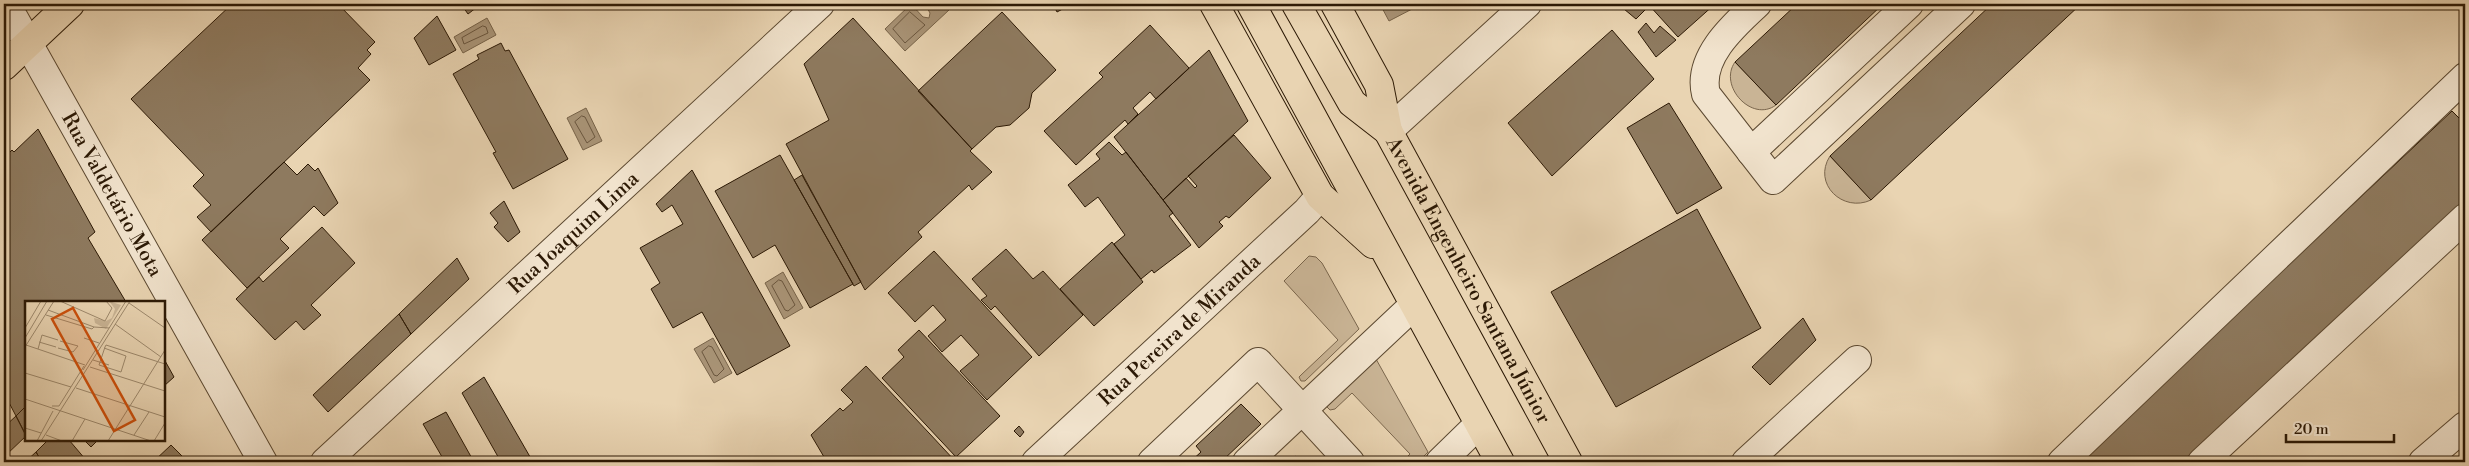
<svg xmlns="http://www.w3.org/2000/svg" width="2469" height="466" font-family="'Libre Bodoni',serif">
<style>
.green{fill:#c9b495;stroke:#7a664d}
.water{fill:#a99477;stroke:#776349}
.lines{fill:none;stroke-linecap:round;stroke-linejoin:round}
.shore{stroke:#6a563e;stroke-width:1}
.building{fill:#8e7a5f;stroke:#2c1905}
.minor-casing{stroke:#5b4830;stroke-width:30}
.major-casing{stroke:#2c1905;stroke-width:30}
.minor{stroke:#f1e3cd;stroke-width:28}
.major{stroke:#e9d4b2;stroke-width:28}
.labels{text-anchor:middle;stroke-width:4.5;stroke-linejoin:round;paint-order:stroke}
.street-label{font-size:20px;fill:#2c1905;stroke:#f1e3cd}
.inset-road{fill:none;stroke:#9d896d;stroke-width:1}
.view{fill:#cc4f0b;fill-opacity:0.15;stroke:#cc4f0b;stroke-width:2.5}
.inset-edge{fill:none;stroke:#2c1905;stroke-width:2.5}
</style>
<rect width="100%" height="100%" fill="#e9d4b2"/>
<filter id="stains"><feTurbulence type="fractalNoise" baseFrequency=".004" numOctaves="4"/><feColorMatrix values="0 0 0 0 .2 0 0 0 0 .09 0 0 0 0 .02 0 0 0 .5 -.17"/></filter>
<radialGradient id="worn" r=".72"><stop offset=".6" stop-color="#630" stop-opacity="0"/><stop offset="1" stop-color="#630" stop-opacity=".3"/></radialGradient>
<path class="green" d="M1735,62l41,43c-24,18 -58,-19 -41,-43z
M1830,156l41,44c-28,13 -59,-16 -41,-44z
M1309,256l7,1 6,6 37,66 -54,52h-4l-2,-4 2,-2 37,-35 -54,-59z
M1376,359l52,93 -10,10h-16l8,-8 -58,-61 -17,16 -5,1 -3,-3 1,-3z"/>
<path class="water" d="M911,4l12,13 6,1 1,-5 -5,-9h21l3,6 -44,41 -20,-22z
M1380,4h32l2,4 -25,13z
M487,18l9,17 -33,18 -9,-16z
M586,108l16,33 -19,9 -16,-32z
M783,272l20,36 -19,11 -19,-36z
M713,338l19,35 -18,10 -20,-34z"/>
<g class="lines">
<path class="shore" d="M910,12l15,13 -20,18 -12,-14z
M483,26l3,1 2,6 -24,11 -2,-6z
M582,116l3,1 10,20 -8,6 -12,-21z
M779,280l3,1 13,24 -7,6 -3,-1 -13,-24z
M709,346l3,1 12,22 -7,7 -3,-1 -12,-23z"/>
</g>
<path class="building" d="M232,4h106l37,38 -8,8 4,4 -13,14 12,12 -159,152 -14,-15 14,-12 -18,-19 11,-11 -73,-76z
M461,4h20l-13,10z
M1053,4h19l-15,8z
M1629,4h12l5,5 -10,10 -12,-10z
M1648,4h67l-37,33z
M1797,4h86l-107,101 -41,-43z
M1992,4h89l-210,196 -41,-44z
M1002,12l54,58 -24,23 -3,15 -19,17 -14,2 -24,22 -54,-58z
M437,16l19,34 -27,15 -15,-27z
M853,18l119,131 -2,2 22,21 -20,18 -3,-5 -51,47 4,5 -57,53 -79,-146 43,-24 -25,-56z
M1646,23l8,10 6,-7 16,14 -20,17 -18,-25z
M1150,25l39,43 -33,31 -6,-7 -17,16 5,6 -10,10 -3,-4 -49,45 -32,-34 59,-54 -4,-4z
M1612,30l42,49 -102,97 -44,-53z
M501,43l4,8 4,-1 59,109 -55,30 -20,-36 3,-1 -43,-78 26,-15 -2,-4z
M1209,50l39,71 -85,79 -49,-63z
M1669,103l53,85 -45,26 -50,-86z
M2452,111l13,13v81l-275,257h-111z
M38,129l57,103 -7,6 38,64h-100v104l-10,10 -12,-23v-235l8,-8 2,2z
M1234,135l37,43 -42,40 -3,-2 -7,6 4,4 -24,22 -36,-48 23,-22 9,10 2,-2 -9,-10z
M1109,142l13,13 4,-3 47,61 -4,3 22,29 -37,28 -2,-3 -11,9 -27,-35 11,-9 -27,-38 -13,10 -17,-22 32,-26 -4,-5z
M780,155l73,129 -43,24 -35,-63 -22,13 -38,-67z
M284,162l13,13 11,-11 7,7 3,-3 20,35 -14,13 -10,-10 -34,33 9,9 -42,40 -45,-48z
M692,170l98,176 -53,29 -35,-63 -29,16 -22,-39 9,-6 -20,-35 43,-24 -11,-19 -10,7 -6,-8z
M802,175l59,107 -7,4 -60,-106z
M504,201l16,31 -12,10 -14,-15 4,-4 -8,-10z
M1697,209l64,119 -145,79 -65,-115z
M322,227l33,36 -44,42 10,10 -17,15 -8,-9 -21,19 -39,-41 23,-22 4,5z
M1112,242l31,40 -49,44 -34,-37z
M1006,249l27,30 10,-8 40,44 -44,41 -44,-50 -4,4 -10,-10 6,-4 -15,-17z
M934,251l98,106 -45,43 -27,-29 19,-16 -18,-20 -19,17 -14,-16 18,-16 -13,-15 -18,17 -27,-29z
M457,258l12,21 -58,55 -12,-20z
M399,314l12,20 -83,78 -15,-17z
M1803,318l13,22 -46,45 -18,-18z
M919,330l81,86 -44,41 -74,-79 22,-21 -6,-7z
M164,359l10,18 -10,9z
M866,366l63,67 27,29h-129l-16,-27 29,-27 3,3 10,-9 -12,-12z
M484,377l49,85h-32l-39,-69z
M1241,404l20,20 -40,38h-31l11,-10 -5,-6z
M26,406v29l-10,-19z
M446,412l28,50h-29l-22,-38z
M16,416l10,20 -21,20 5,6h-6v-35z
M1019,426l5,6 -4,5 -6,-6z
M48,440h21l17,20 -3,2h-41l-6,-10z
M84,440h14l-7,7z
M171,445l17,17h-35z
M36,452l6,10h-17z
M1296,456l5,6h-12z
M2460,456l5,6h-12z"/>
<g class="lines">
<defs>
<g id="minor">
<path id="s1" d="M6,4l257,458"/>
<path d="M1757,4c-24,22 -60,54 -51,90l67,86 188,-176"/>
<path d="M1388,131l139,-127"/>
<path d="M1751,152l158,-148"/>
<path id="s2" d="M325,462l495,-458"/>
<path id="s3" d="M1036,462l271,-251 13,-15"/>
<path d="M1152,462l106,-100 92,100"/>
<path d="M1247,462l167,-157"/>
<path d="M1440,462l39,-38"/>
<path d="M1746,462l111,-102"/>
<path d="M2062,462l403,-385"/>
<path d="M2202,462l263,-244"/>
<path d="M2423,462l42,-36"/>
</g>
<g id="major">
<path d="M1214,4l106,192 53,48"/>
<path d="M1251,4l249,458"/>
<path id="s4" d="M1296,4l56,99 36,28 180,331"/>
<path d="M1335,4l44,81 9,46"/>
<path d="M4,66l66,-62"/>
</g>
</defs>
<use href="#minor" class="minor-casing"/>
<use href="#major" class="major-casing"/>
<use href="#minor" class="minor"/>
<use href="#major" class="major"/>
</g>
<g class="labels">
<g class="street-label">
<text dy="7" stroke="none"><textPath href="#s1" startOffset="218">Rua Valdetário Mota</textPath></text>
<text dy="7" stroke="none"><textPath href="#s2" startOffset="338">Rua Joaquim Lima</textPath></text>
<text dy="7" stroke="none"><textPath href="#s4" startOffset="329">Avenida Engenheiro Santana Júnior</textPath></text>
<text dy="7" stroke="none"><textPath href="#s3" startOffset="195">Rua Pereira de Miranda</textPath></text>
</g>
</g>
<g transform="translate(25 301)">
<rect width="140" height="140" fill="#e9d4b2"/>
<path d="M84,0l12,4 -15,24 -11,-6 -1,-5 12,3 6,-3 3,-9z" fill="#c9b495"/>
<path class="inset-road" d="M35,0l45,20 7,-13 -6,-7M104,2l36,25M21,14l46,14 2,-2 -46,-17M90,23l46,33M69,26l15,1M0,27l16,-27M0,37l22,-37M59,37l15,5M14,41l17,5M1,44l59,20M81,44l59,19M0,46l29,-46M33,47l15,4 5,-6 -18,-5M79,47l22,8 -5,16 -22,-7 6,-18 1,-2M13,48l4,-14 16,5M68,59l16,5M65,66l75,24M58,69l43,-69M0,72l46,14M51,87l89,29M0,98l126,42M27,105h7l25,-40M0,127l16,5M21,134l16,6M109,134l15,-23M12,140l16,-30M16,140l89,-140M47,140l13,-22M83,140l57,-91M129,140l11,-18"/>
<path class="view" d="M48,7l62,112 -21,11 -62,-112z"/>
<rect width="140" height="140" class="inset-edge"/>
</g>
<rect width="2469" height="466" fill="none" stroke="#e9d4b2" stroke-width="20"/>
<rect x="5" y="5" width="2459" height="456" fill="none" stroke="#2c1905" stroke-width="2.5"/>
<rect x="10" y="10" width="2449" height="446" fill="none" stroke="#2c1905"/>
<path d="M2286 434v8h108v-8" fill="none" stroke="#2c1905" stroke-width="2.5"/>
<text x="2294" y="434" font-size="15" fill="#2c1905" stroke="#f1e3cd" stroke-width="4" paint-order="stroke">20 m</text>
<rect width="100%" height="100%" filter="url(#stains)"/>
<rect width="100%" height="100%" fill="url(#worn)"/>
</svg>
